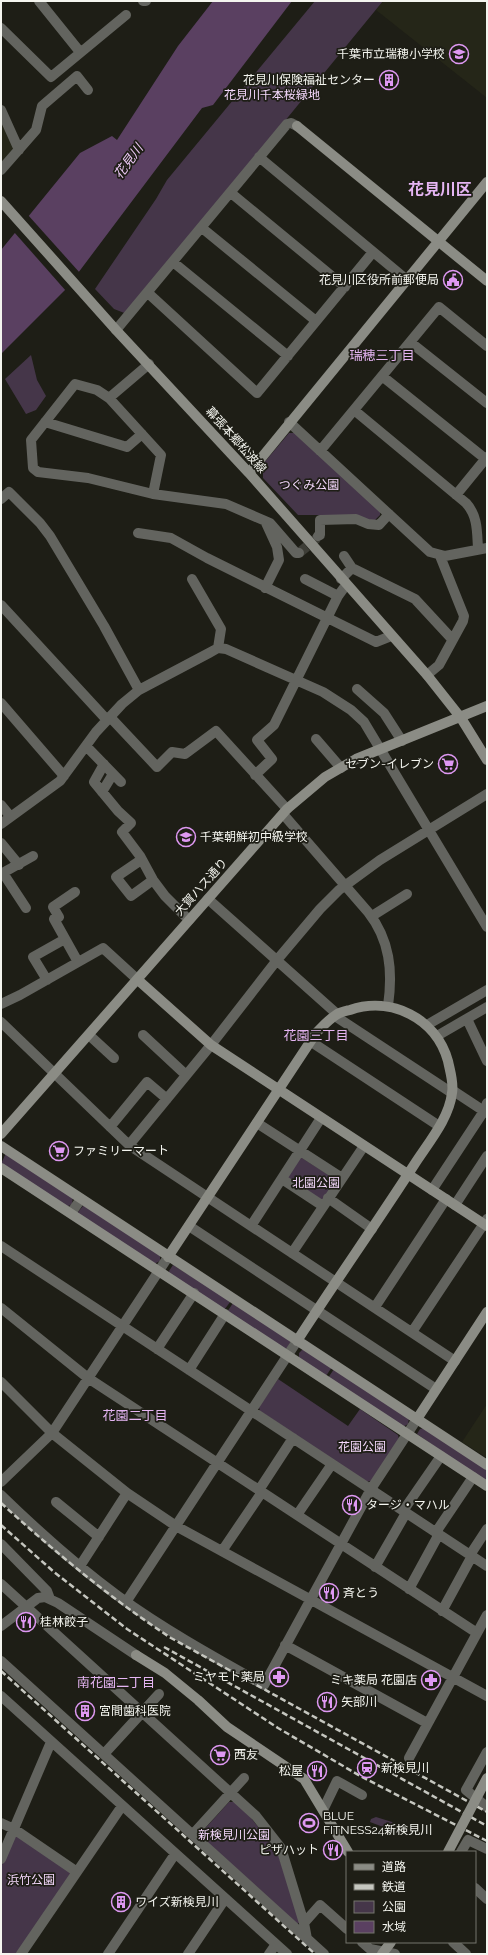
<svg xmlns="http://www.w3.org/2000/svg" width="488" height="1955" font-family="Raleway,'Noto Sans JP',sans-serif">
<style>
.built{fill:#252618}
.green{fill:#453649}
.water{fill:#5a4061}
.pier{fill:#1e1e16}
.lines{fill:none;stroke-linecap:round;stroke-linejoin:round}
.street-tunnel{stroke:#3e3e37;stroke-width:10;stroke-dasharray:10 5;stroke-linecap:butt}
.street{stroke:#63645f;stroke-width:10}
.secondary{stroke:#8b8c85;stroke-width:10}
.rail{stroke:#c5c6bf;stroke-width:2.5;stroke-dasharray:6 3;stroke-linecap:butt}
.secondary-bridge{stroke:#8b8c85;stroke-width:10}
.labels{text-anchor:middle;stroke-width:3.5;stroke-linejoin:round;paint-order:stroke}
.poi-label{font-size:12px;fill:#f4f5ef;stroke:#1e1e16;text-anchor:start}
.park-label{font-size:12px;fill:#f4d8fc;stroke:#1e1e16}
.street-label{font-size:12px;fill:#f4f5ef;stroke:#1e1e16}
.water-label{font-size:13px;font-style:italic;fill:#efcaf9;stroke:#1e1e16}
.neighbourhood-label{font-size:13px;fill:#e5b5f3;stroke:#1e1e16}
.district-label{font-size:16px;font-weight:bold;fill:#e5b5f3;stroke:#1e1e16}
</style>
<rect width="100%" height="100%" fill="#1e1e16"/>
<path class="built" d="M383,1h104v97l-111,-88z
M1,116l14,31 -14,19z
M487,1404v54l-25,-16z"/>
<path class="green" d="M315,1h68l-256,313 -13,-5 -19,-20 61,-90 11,-19z
M31,355l6,25 9,16 -10,14 -10,4 -21,-35z
M289,433h6l85,78v4l-5,5 -5,1 -15,-6h-57l-35,-37v-14z
M6,1153l67,44 -1,7 -5,3 -66,-43z
M299,1158h3l33,21 1,3 -12,19 -37,-21v-4z
M83,1206h3l74,48v7l-6,3 -74,-48 -2,-4z
M173,1265l58,36 -7,9 -54,-35 -1,-4z
M233,1303l57,37v3l-3,5 -3,1 -57,-37z
M302,1350h3l27,17 -6,9 -27,-17v-6z
M334,1369l75,49 -1,6 -5,3 -75,-49z
M278,1379l70,47 12,-17 38,26 1,4 -28,42 -5,1 -106,-71 -1,-4z
M424,1428l63,41v14l-70,-49 3,-5z
M229,1802h6l13,12 29,37 23,71 -3,2 -96,-86 -1,-4z
M376,1817l16,5 7,11 -29,-11 1,-3z
M14,1836h4l52,34 1,4 -55,80h-15v-87z"/>
<path class="water" d="M213,1h79l-79,104 -11,3 -136,181 -65,65v-104l79,-97 32,-17 5,4 61,-94z"/>
<path class="pier" d="M28,215l52,58 -14,18 -52,-59z"/>
<g class="lines">
<path class="street-tunnel" d="M299,553l18,-15"/>
<path class="street" d="M39,1l41,51
M143,1h3
M1,28l50,49 75,-62
M1,110l18,40
M259,157l148,123
M1,170l35,-40 6,-24 35,-30 11,14
M231,193l114,94
M202,228l114,93
M173,262l115,94
M148,293l109,100 116,-141
M116,330l171,-206 4,-1 6,3
M410,342l77,61
M382,376l105,84
M109,398l40,-34
M354,410l112,93c12,13 11,29 12,46
M45,422l82,25 15,-13
M289,422l141,130 15,4 42,-8
M320,451l119,-144 48,39
M153,494l8,-39 -52,-57 -12,-8 -22,-6 -44,56 2,28 5,4 50,6 65,16 73,10 44,19 26,30h3
M456,495l31,-38
M1,499l8,-7 31,31 10,13 54,90 35,64
M138,533l33,5 36,20 169,84 15,-6
M318,536l2,-1v-15l36,-1 12,5 11,1 10,-11
M344,556l8,12
M192,579l29,50 -3,19
M305,579l33,17
M341,579l11,-11 63,31 37,40
M265,588l14,-28 -2,-13 -11,-24
M1,605l106,115
M427,675l12,-10 24,-44 1,-5 -24,-60
M357,689l27,24 18,28
M1,703l63,73
M110,717l47,50 15,-15 13,2 31,-23 71,78
M316,739l25,29
M86,746l35,36
M104,764l-10,18 24,29 13,12 -9,9 18,24 13,24 12,16 24,24
M255,775l17,-16 -15,-19 17,-15 64,-129 8,-11
M102,792l11,-18
M1,805l9,11
M283,814l85,98c22,28 25,59 20,94
M1,824l59,-43 36,-49 26,-28 17,-14 70,-37 9,-5 8,1 97,43 28,18 13,12 123,205
M1,843l18,22
M141,860l-25,17 15,19 22,-16
M3,873l23,35
M1,874l32,-18
M75,892l-22,15 6,10 -5,2 24,43
M208,899l129,115
M372,916l35,-22
M47,980l-14,-23 32,-18
M1,1004l19,-9 83,-47 35,32
M335,1016l117,77
M467,1019l20,42
M1,1022l128,123 326,216
M427,1025l60,-35
M89,1035l25,23
M143,1035l43,40
M437,1036l50,-29
M310,1041l129,85
M452,1090l35,23
M257,1123l85,55
M110,1127l37,-45 20,17
M129,1145l82,-100 66,-85 43,-51 19,-19 41,-30 107,-66
M282,1179l41,27
M432,1190l52,-79 3,-8
M328,1198l44,31
M455,1205l32,-49
M71,1213l10,-14
M189,1226l247,163
M251,1226l70,-108
M1,1246l486,320
M292,1253l72,-107
M375,1307l71,-108
M1,1308l87,70 389,255
M412,1332l75,-113
M157,1349l37,-56
M189,1370l36,-56
M1,1382l51,51 75,60 49,33 311,170
M1,1482l51,-49 116,-176
M259,1490l34,-52
M1,1495c37,36 76,71 117,101 47,34 96,61 146,89l107,-196 46,-70
M56,1502l43,35
M403,1511l38,-55
M297,1515l35,-51
M436,1532l37,-55
M1,1544l46,47 3,8
M222,1551l40,-59
M470,1555l17,-26
M80,1566l47,-73
M375,1567l31,-54
M1,1584l255,232 25,32 23,75 3,16
M409,1589l30,-55
M126,1602l171,-261
M442,1611l30,-55
M1,1626l37,-28 7,-1 13,6 78,52
M285,1645l142,78
M1,1661l323,293
M1,1696l286,258
M487,1752l-21,38 21,17
M104,1754l55,-60
M409,1758l78,-143
M323,1810l14,-29 25,14
M1,1823l13,6 63,43
M193,1834l51,-56
M461,1852l7,-12 19,9
M1,1859l50,-117
M475,1888l12,11
M304,1923l16,-18 27,24
M362,1942l8,7 25,5
M453,1942l13,12
M21,1954l101,-148
M108,1954l67,-100
M188,1954l37,-55
M269,1954l7,-10"/>
<path class="secondary" d="M297,126l190,155
M1,201l115,129 133,143 178,202 34,43 26,42
M249,473l238,-291
M138,980l73,65 276,181
M1,1134l286,-325 38,-32 31,-18 131,-53
M1,1146l486,319
M1,1168l486,318
M168,1257l148,-224c6,-6 12,-13 20,-18 4,-3 10,-4 14,-5 41,-14 86,8 98,51 2,10 6,22 4,32 -3,26 -24,50 -38,72 -38,59 -79,117 -117,176
M417,1419l70,-107
M136,1655l29,18 33,27 29,27 77,52 44,73"/>
<path class="rail" d="M1,1503c54,49 109,95 170,135l316,174
M1,1525l53,47 73,57 151,99 84,49 125,64
M164,1647l323,179
M1,1671l314,283"/>
<path class="secondary-bridge" d="M448,1852l39,-74
M382,1954l9,-12"/>
</g>
<defs>
<symbol id="school-ring" viewBox="-11 -11 22 22"><circle r="9.5" fill="#1e1e16" stroke="#de98f2" stroke-width="1.5"/><path d="M0-5L7-2L0 1L-7-2ZM-4 1L0 2.5L4 1V4Q0 6-4 4Z" fill="#de98f2"/></symbol>
<symbol id="building-ring" viewBox="-11 -11 22 22"><circle r="9.5" fill="#1e1e16" stroke="#de98f2" stroke-width="1.5"/><path d="M-4-6H4V6H1V3H-1V6H-4ZM-2.5-4.3h1.7v1.8h-1.7ZM.8-4.3h1.7v1.8H.8ZM-2.5-1h1.7V.8h-1.7ZM.8-1h1.7V.8H.8Z" fill="#de98f2"/></symbol>
<symbol id="civic-ring" viewBox="-11 -11 22 22"><circle r="9.5" fill="#1e1e16" stroke="#de98f2" stroke-width="1.5"/><path d="M-.6-6.5H3V-4.5H.6V-3L4-1V1h2V6H-6V1h2V-1L-.6-3ZM-1.2 2.5V6h2.4V2.5Z" fill="#de98f2"/></symbol>
<symbol id="supermarket-ring" viewBox="-11 -11 22 22"><circle r="9.5" fill="#1e1e16" stroke="#de98f2" stroke-width="1.5"/><path d="M-6-5.5h2.5l.6 2H6L4.5 2H-2.5L-4.4-4H-6ZM-1.5 3.2a1.3 1.3 0 1 0 .1 0ZM3 3.2a1.3 1.3 0 1 0 .1 0Z" fill="#de98f2"/></symbol>
<symbol id="restaurant-ring" viewBox="-11 -11 22 22"><circle r="9.5" fill="#1e1e16" stroke="#de98f2" stroke-width="1.5"/><path d="M-5-6h1v4h1v-4h1v4h1v-4h1v5L-1.5 .5V6h-2V.5L-5-1ZM5-6V6H3V1.5H1.5Q1.5-4 5-6Z" fill="#de98f2"/></symbol>
<symbol id="pharmacy-ring" viewBox="-11 -11 22 22"><circle r="9.5" fill="#1e1e16" stroke="#de98f2" stroke-width="1.5"/><path d="M-2-6h4v4h4v4h-4v4h-4v-4h-4v-4h4Z" fill="#de98f2"/></symbol>
<symbol id="station-ring" viewBox="-11 -11 22 22"><circle r="9.5" fill="#1e1e16" stroke="#de98f2" stroke-width="1.5"/><path d="M-3-6H3Q5-6 5-4V2Q5 4 3 4L4.5 6H3L1.5 4h-3L-3 6H-4.5L-3 4Q-5 4-5 2V-4Q-5-6-3-6ZM-3.5-4v3h7v-3ZM-3.5 1v1.5H-2V1ZM2 1v1.5H3.5V1Z" fill="#de98f2"/></symbol>
<symbol id="stadium-ring" viewBox="-11 -11 22 22"><circle r="9.5" fill="#1e1e16" stroke="#de98f2" stroke-width="1.5"/><path d="M0-5a6.5 5 0 1 0 0 10a6.5 5 0 1 0 0-10ZM-3.5-1.8h7v3.6h-7Z" fill="#de98f2"/></symbol>
</defs>
<g fill-rule="evenodd">
<use href="#school-ring" x="448" y="43" width="22" height="22"/>
<use href="#building-ring" x="378" y="69" width="22" height="22"/>
<use href="#civic-ring" x="442" y="269" width="22" height="22"/>
<use href="#supermarket-ring" x="437" y="753" width="22" height="22"/>
<use href="#school-ring" x="175" y="826" width="22" height="22"/>
<use href="#supermarket-ring" x="48" y="1140" width="22" height="22"/>
<use href="#restaurant-ring" x="341" y="1494" width="22" height="22"/>
<use href="#restaurant-ring" x="318" y="1582" width="22" height="22"/>
<use href="#restaurant-ring" x="15" y="1611" width="22" height="22"/>
<use href="#pharmacy-ring" x="268" y="1666" width="22" height="22"/>
<use href="#pharmacy-ring" x="420" y="1669" width="22" height="22"/>
<use href="#restaurant-ring" x="316" y="1691" width="22" height="22"/>
<use href="#building-ring" x="74" y="1700" width="22" height="22"/>
<use href="#supermarket-ring" x="209" y="1744" width="22" height="22"/>
<use href="#station-ring" x="356" y="1757" width="22" height="22"/>
<use href="#restaurant-ring" x="306" y="1760" width="22" height="22"/>
<use href="#stadium-ring" x="298" y="1812" width="22" height="22"/>
<use href="#restaurant-ring" x="322" y="1839" width="22" height="22"/>
<use href="#building-ring" x="110" y="1891" width="22" height="22"/>
</g>
<g class="labels">
<g class="poi-label">
<text x="445" y="58" text-anchor="end">千葉市立瑞穂小学校</text>
<text x="375" y="84" text-anchor="end">花見川保険福祉センター</text>
<text x="439" y="284" text-anchor="end">花見川区役所前郵便局</text>
<text x="434" y="768" text-anchor="end">セブン-イレブン</text>
<text x="200" y="841">千葉朝鮮初中級学校</text>
<text x="73" y="1155">ファミリーマート</text>
<text x="366" y="1509">タージ・マハル</text>
<text x="343" y="1597">斉とう</text>
<text x="40" y="1626">桂林餃子</text>
<text x="265" y="1681" text-anchor="end">ミヤモト薬局</text>
<text x="417" y="1684" text-anchor="end">ミキ薬局 花園店</text>
<text x="341" y="1706">矢部川</text>
<text x="99" y="1715">宮間歯科医院</text>
<text x="234" y="1759">西友</text>
<text x="381" y="1772">新検見川</text>
<text x="303" y="1775" text-anchor="end">松屋</text>
<text x="323" y="1820">BLUE<tspan x="323" dy="14">FITNESS24新検見川</tspan></text>
<text x="319" y="1854" text-anchor="end">ピザハット</text>
<text x="135" y="1906">ワイズ新検見川</text>
</g>
<g class="park-label">
<text x="272" y="99">花見川千本桜緑地</text>
<text x="309" y="489">つぐみ公園</text>
<text x="316" y="1187">北園公園</text>
<text x="362" y="1451">花園公園</text>
<text x="234" y="1839">新検見川公園</text>
<text x="31" y="1884">浜竹公園</text>
</g>
<g class="street-label">
<text transform="translate(236 440) rotate(48)" y="4">幕張本郷松波線</text>
<text transform="translate(201 887) rotate(-48)" y="4">大賀ハス通り</text>
</g>
<g class="water-label">
<text transform="translate(128 161) rotate(-54)" y="5">花見川</text>
</g>
<g class="neighbourhood-label">
<text x="382" y="360">瑞穂三丁目</text>
<text x="316" y="1040">花園三丁目</text>
<text x="135" y="1420">花園二丁目</text>
<text x="116" y="1687">南花園二丁目</text>
</g>
<g class="district-label">
<text x="440" y="195">花見川区</text>
</g>
</g>
<rect width="488" height="1955" fill="none" stroke="#f4f5ef" stroke-width="4"/>
<rect x="346" y="1851" width="130" height="92" fill="#1e1e16" stroke="#74746d"/>
<rect x="354" y="1864" width="20" height="6" fill="#8b8c85" stroke="#74746d"/>
<text x="382" y="1871" font-size="12" fill="#f4f5ef">道路</text>
<rect x="354" y="1884" width="20" height="6" fill="#c5c6bf" stroke="#74746d"/>
<text x="382" y="1891" font-size="12" fill="#f4f5ef">鉄道</text>
<rect x="354" y="1901" width="20" height="12" fill="#453649" stroke="#74746d"/>
<text x="382" y="1911" font-size="12" fill="#f4f5ef">公園</text>
<rect x="354" y="1921" width="20" height="12" fill="#5a4061" stroke="#74746d"/>
<text x="382" y="1931" font-size="12" fill="#f4f5ef">水域</text>
</svg>
